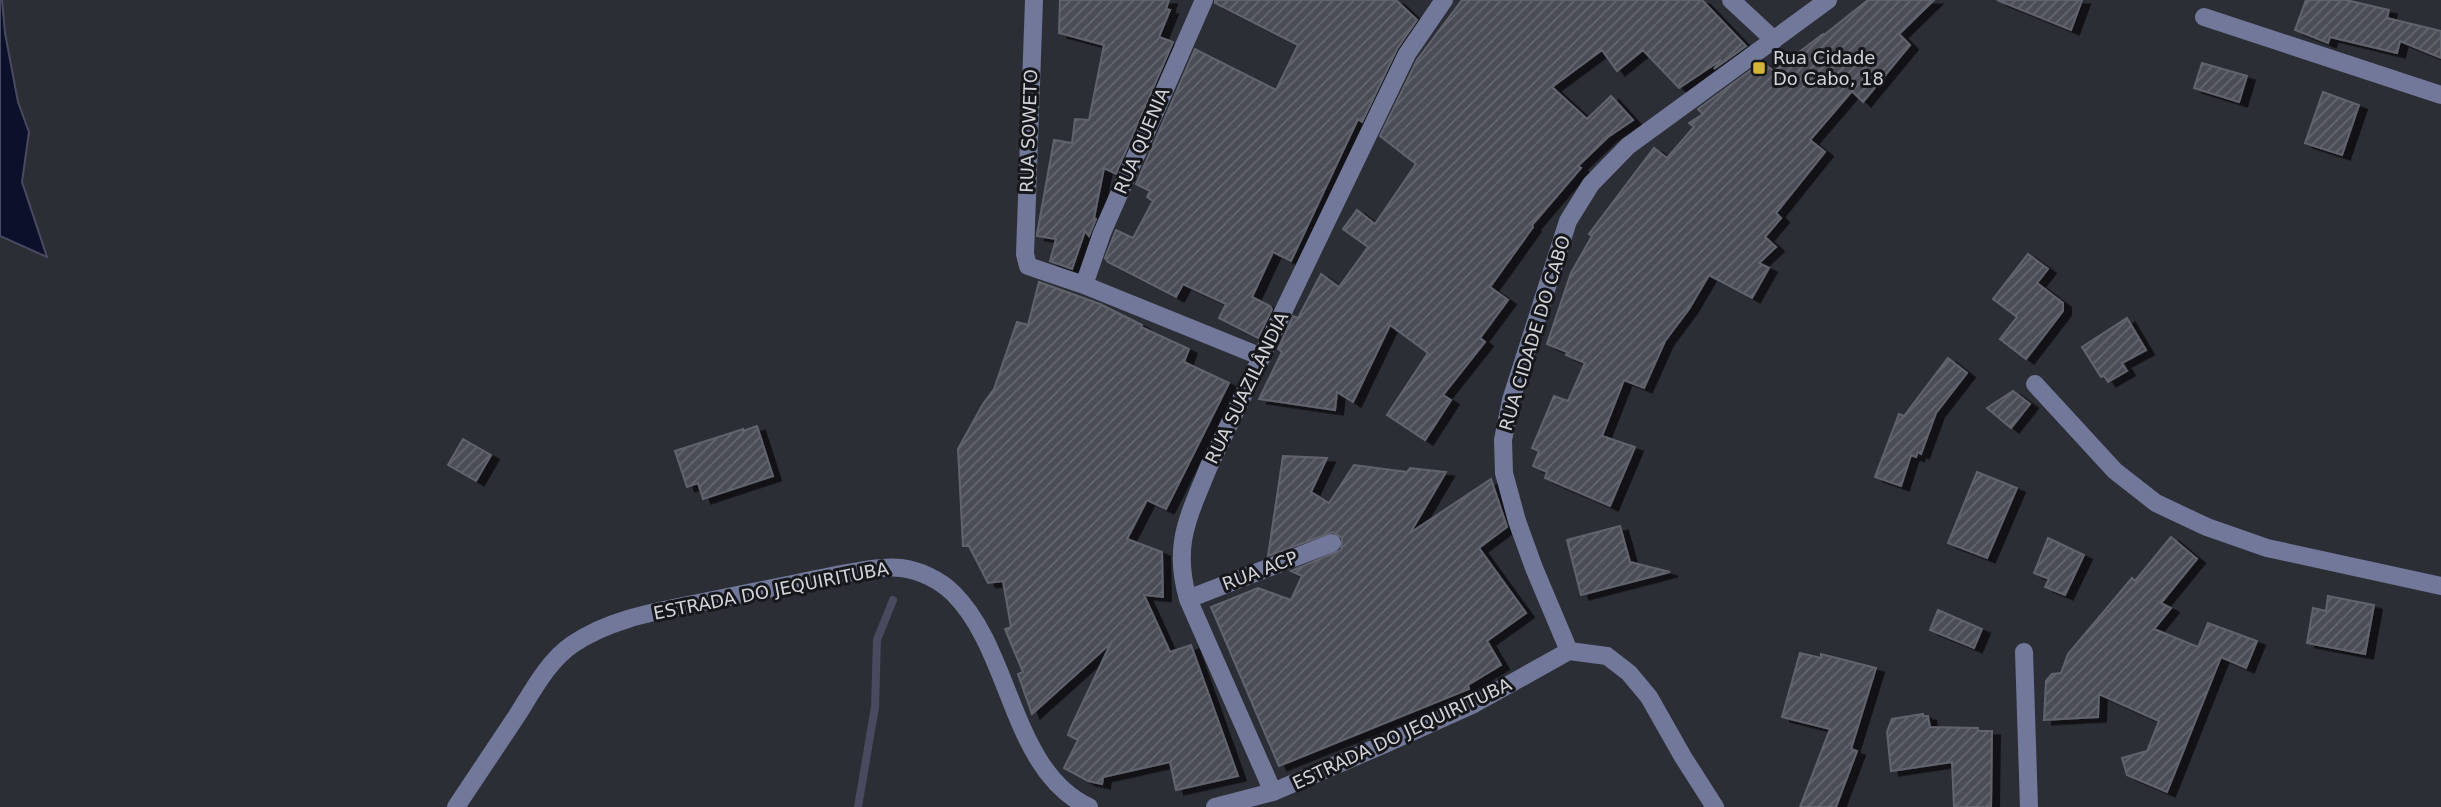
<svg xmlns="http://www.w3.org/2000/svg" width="2441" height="807" font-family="'DejaVu Sans',sans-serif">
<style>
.water{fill:#0d102b;stroke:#484a5f;stroke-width:2}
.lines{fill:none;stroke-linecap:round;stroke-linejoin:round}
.stream{stroke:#484a5f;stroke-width:8}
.building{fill:url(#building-hatch);stroke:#61646d;stroke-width:2;filter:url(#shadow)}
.minor{stroke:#717899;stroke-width:18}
.poi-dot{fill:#d5b534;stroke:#16171a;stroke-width:2.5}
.labels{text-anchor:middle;stroke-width:6;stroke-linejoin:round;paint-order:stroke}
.poi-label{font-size:18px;fill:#d1d3d8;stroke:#16171a;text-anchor:start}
.street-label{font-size:18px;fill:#d1d3d8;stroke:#16171a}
</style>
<defs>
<pattern id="building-hatch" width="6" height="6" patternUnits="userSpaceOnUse" patternTransform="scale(1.75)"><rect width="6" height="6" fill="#4c4e57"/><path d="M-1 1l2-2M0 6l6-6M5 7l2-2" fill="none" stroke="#65676e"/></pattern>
<filter id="shadow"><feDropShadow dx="8" dy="4.5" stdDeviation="0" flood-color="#0009"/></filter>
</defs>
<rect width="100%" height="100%" fill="#2c2e36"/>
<path class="water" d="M0,0h2l3,33 13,69 11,30 -7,50 25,75 -47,-21z"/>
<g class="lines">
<path class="stream" d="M858,807l17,-100 2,-67 16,-40"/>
</g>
<path class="building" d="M1060,0h109l-3,9 4,1 -11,27 14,5 -57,132 -12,-6 -10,50 2,1 -7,17 -4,-5 -13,38 -22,-8 6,-22 -19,-3v-2l17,-94 18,3 3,-24 14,1 15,-75 -45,-12z
M1215,0h181l21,20 -20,29 -35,73 -4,-3 -67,142 -18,-9 -21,45 18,9 2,3 -14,29 -39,-20 7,-14 -43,-20 -7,13 -68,-35 -3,-4 11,-28 17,8 20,-37 -6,-4 3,-6 -14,-7 59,-135 81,41 22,-45 -83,-42z
M1462,0h240l44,46 -32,23 7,-9 -42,28 -36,-38 -26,21 -15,-21 -50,37 35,32 24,-23 22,24 -25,17 -30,29 3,2 -49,57 1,2 -43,60 18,13 -28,38 5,4 -42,53 8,5 -26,40 -38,-25 41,-62 -38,-28 -37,77 -16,-10 -2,18 -76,-11 23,-47 -4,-3 15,-33 5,2 23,-44 18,13 29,-40 -25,-18 14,-19 18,14 41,-60 -36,-28 37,-76z
M1868,0h66l-35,34 11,11 -47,57 -11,-11 -42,49 15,12 -49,61 5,5 -16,19 11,10 -17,16 10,5 -17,30 -43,-23 -20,34 -24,32 -21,47 -20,-8 -22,56 33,11 -25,59 -65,-28 2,-6 -14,-6 6,-15 -7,-3 22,-52 14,5 17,-38 -19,-8 1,-3 -20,-8 24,-71 21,-37 -3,-2 65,-86 13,10 27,-31 -5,-4 14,-9 -5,-5 64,-47 12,9 49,-37 1,1z
M1997,0h85l-11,30z
M2306,0h40l43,10 -2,8 54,13v27l-41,-17 -3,12 -67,-16 -2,6 -33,-13z
M2202,63l45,13 -8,26 -45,-14z
M2323,92l36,13 -17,50 -37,-12z
M2028,254l20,15 -11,14 26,20v8l-37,48 -26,-20 17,-22 -24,-18z
M1039,282l61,22 42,21 -1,2 48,22 -5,13 45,21 -63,126 -19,-9 -20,39 35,13 1,45 -19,-2 26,57 21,-7 47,131 -62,14 -6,-28 -67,15 -1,7 -14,-3 -24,-13 14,-28 -10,-5 2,-6 41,-86 -79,71 -14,-40 5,-2 -18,-43 6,-2 -8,-46 -15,2 -19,-37h-6l-5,-97 25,-45 11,-15 23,-67 11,3z
M2127,318l19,32 -24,13 5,8 -19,11 -4,-6 -3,1 -19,-30z
M1948,358l19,15 -31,40 -15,41 -3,-2 -2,5 -5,-2 -10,31 -26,-9 24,-63 5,2z
M2013,391l17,13 -19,24 -24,-20z
M757,426l16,50 -70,23 -5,-16 -11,4 -12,-36 68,-22v2z
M463,439l28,16 -15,26 -28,-16z
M1283,456l44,2 -16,34 18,11 25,-38 53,7 3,-4 36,4 -36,61 81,-54 16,48 -28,21 47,65 -39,28 14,24 -33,20 1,4 -190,77 -68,-159 47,-19 33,12 11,-24 -11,-5 50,-21 1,-12 -9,-6 -65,24z
M1977,472l40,16 -30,70 -39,-15z
M1620,526l10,36 40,10 -89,23 -14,-55z
M2171,537l26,22 -36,44 10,5 -17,21 44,18 10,-24 49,18 -11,27 -25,-11 -54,135 -40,-17 -5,-17 25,-7 12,-30 -60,-27 -1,23 -54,3 2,-39 6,-7 9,-1 7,-19 64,-76 3,3z
M2048,538l36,17 -19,40 -20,-8 4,-8 -15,-6z
M2328,596l46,9 -9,49 -58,-11 6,-35 13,3z
M1938,610l44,19 -8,19 -44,-18z
M1800,653l21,5v-4l55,14 -25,81 6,2 -21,56h-36l30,-78 -48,-12z
M1923,714v2h5l2,11 48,1v3h14l-1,76h-37l-2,-45 -61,9 -4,-39 5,-13z"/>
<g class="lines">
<path class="minor" d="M1034,0l-9,254 3,12 56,19 178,72
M1731,0l43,40
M2204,17l237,78
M1084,285l18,-52 102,-233
M2035,384l80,87 41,32 51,24 60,21 174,38
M1188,599l144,-56
M1569,651l-35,-83 -17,-47 -13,-48 -1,-33 8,-40 57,-179 23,-37 37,-38 200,-146
M2024,652l5,155
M1273,792l-85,-193c-16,-55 1,-83 21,-133l198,-412 37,-54
M456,807c21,-31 41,-62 62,-93 15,-24 31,-54 55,-70 34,-23 75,-31 115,-39 38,-8 76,-15 114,-23 26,-5 75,-17 99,-14 18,2 39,12 52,25 59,58 58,178 136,214
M1215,807l58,-15 112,-48 89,-40 95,-53 38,5 22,17 20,24 34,60 32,50"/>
</g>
<rect class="poi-dot" x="1752" y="61" width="14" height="14" rx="3.5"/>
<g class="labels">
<g class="poi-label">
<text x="1773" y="64">Rua Cidade<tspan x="1773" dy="21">Do Cabo, 18</tspan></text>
</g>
<g class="street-label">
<text transform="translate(1029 131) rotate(-88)" y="6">RUA SOWETO</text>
<text transform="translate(1142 141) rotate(-67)" y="6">RUA QUENIA</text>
<text transform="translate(1535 333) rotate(-73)" y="6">RUA CIDADE DO CABO</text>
<text transform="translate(1247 388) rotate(-64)" y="6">RUA SUAZILÂNDIA</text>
<text transform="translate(1260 571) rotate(-21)" y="6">RUA ACP</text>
<text transform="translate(771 591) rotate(-11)" y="6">ESTRADA DO JEQUIRITUBA</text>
<text transform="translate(1402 734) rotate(-25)" y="6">ESTRADA DO JEQUIRITUBA</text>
</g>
</g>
</svg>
